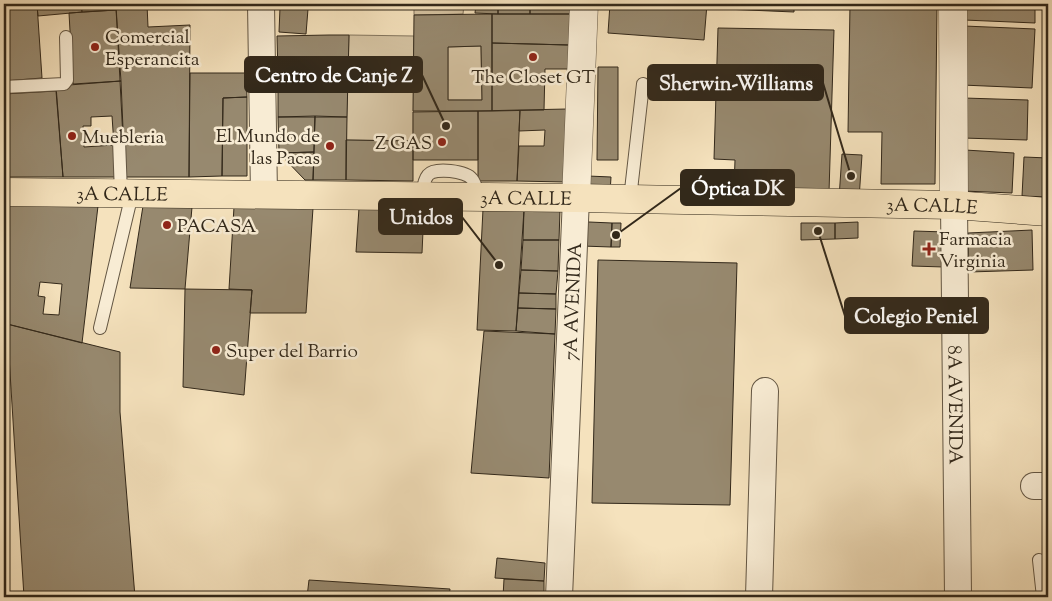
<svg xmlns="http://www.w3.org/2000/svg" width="1052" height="601" font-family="'Sorts Mill Goudy',serif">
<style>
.green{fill:#d4c2a1;stroke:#83755e}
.building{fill:#97896f;stroke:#32281a;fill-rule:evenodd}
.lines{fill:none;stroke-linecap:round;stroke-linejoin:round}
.service-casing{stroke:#635643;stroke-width:14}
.minor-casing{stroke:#635643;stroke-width:28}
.tertiary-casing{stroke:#635643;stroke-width:29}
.primary-casing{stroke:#32281a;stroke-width:29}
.service{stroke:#f8ecd4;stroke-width:12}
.minor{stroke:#f8ecd4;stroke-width:26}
.tertiary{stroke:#f8ecd4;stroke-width:28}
.primary{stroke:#f5e2bd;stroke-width:28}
.poi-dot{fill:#8f2418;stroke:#f8ecd4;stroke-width:2}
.labels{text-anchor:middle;stroke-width:5;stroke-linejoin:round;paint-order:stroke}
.poi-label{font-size:19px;fill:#32281a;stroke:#f8ecd4;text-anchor:start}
.street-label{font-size:19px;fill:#32281a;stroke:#f8ecd4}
.leader{fill:none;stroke:#32281a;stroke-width:2}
.callout-dot{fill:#32281a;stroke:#f8ecd4;stroke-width:2}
.callout{fill:#32281a;stroke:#32281a;stroke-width:2}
.callout-label{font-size:20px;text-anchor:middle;font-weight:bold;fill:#fff}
</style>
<rect width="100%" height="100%" fill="#f5e2bd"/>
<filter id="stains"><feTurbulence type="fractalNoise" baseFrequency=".004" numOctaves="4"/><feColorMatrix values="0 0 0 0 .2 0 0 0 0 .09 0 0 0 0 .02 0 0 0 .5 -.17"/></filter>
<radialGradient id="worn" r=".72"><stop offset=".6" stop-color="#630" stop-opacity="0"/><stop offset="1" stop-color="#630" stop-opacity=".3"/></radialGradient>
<path class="green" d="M414,4h50l-1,10 -49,1z
M349,35l65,1 -1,105 -67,-1z
M481,46l1,54h-34v-53z"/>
<path class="building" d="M4,4h33l5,74 -38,3z
M37,4h44l1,8 -44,4z
M81,4h35v6l-34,2z
M116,4h31l1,23 42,-2 -1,152h-64z
M476,4h22v10l-23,-1z
M498,4h32v10h-32z
M530,4h40v10h-40z
M610,4h97l-3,36 -96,-7z
M724,4h70v8l-70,-3z
M850,4h87l-2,180h-54l1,-52h-34z
M965,4h70v19l-71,-3z
M280,8l28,1 -2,25 -27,-2z
M116,10l5,71 -48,3 -4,-71z
M492,14v97h-79l1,-96zM481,46l1,54h-34v-53z
M492,14h78l-1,31 -77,-2z
M1048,14v106h-3z
M964,26l71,3 -3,59 -70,-3z
M718,28l116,2 -5,162 -95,-3 1,-29 -21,-1z
M329,35h20l-1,41 -70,-1 -1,-39z
M492,43l77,2 -1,24h-23l-1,41 -52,1z
M598,67h20v93h-21z
M190,73h56l1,24 -24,1 -1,78 -33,1z
M278,75l70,1 -1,41h-69z
M121,81l4,96h-62l-7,-91zM112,116l2,29 -30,2 -1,-21h8v-9z
M56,91l7,86h-59v-83z
M247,97v79h-25l1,-78z
M964,98l64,2 -1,40 -64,-2z
M567,109l-2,73 -48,-1 2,-35h25l1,-16 -26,1 1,-21z
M520,110l-3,71h-39v-70z
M478,111v49h-65v-48z
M315,116l32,1 -1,63h-33z
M315,116l-1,36 -35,1 -1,-36z
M346,140l67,1v40l-67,-1z
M965,150l49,3 -2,40 -49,-2z
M314,152l-1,28h-8l-26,-27z
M842,154l20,1 -3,44 -20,-1z
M1024,157l24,1v39l-26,-1z
M588,176l23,1 -1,16 -22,-1z
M4,205l94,1 -16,137 -75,-19 -3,-43zM40,282l22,2 -3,31 -16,-1 2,-17 -7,-1z
M143,206l49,1 -7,82 -55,-1z
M234,207l79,1 -7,105h-56l2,-23 -23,-1z
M359,208l65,1 -2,44 -66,-1z
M483,209l41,1 -8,121 -39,-1z
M524,210h36l-1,30h-36z
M589,222l23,1 -1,24 -29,-1 1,-18z
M858,222v16l-23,1v-16z
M612,223h9l-1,24h-9z
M801,223h34v16l-34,1z
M1032,230l1,40 -64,2 -1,-39z
M914,231l32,1 -2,35 -32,-1z
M523,240h36l-1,31 -37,-1z
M598,260l139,3 -7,242 -138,-2z
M521,270l37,1 -2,23 -37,-1z
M185,289l67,1 -8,105 -61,-8z
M519,293l37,1v15l-38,-1z
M518,308l38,1 -1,25 -39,-3z
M7,324l113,28v60l15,185h-111z
M484,331l71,3 -6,144 -78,-5z
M497,558l48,5 -1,18 -49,-3z
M504,579l40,2v16h-41z
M309,580l141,9 -1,8h-142z"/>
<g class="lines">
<defs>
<path id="service" d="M4,87l60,-3 3,-4 -1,-43
M119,140l2,54
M422,197c1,-7 1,-16 6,-22 7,-8 38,-4 44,4 4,5 5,12 7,18
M630,199l13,-115
M100,328l32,-134
M1039,560l4,37"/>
<g id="minor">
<path d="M261,4l3,191"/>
<path id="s1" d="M954,205l4,392"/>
<path d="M1034,486h14"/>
<path id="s2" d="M559,597l17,-399"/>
<path d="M759,597l6,-206"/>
</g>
<path id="tertiary" d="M953,4l1,201
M576,198l8,-194"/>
<g id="primary">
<path id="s3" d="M4,192l572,6 378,7 94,7"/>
</g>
</defs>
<use href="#service" class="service-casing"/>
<use href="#minor" class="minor-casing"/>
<use href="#tertiary" class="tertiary-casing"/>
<use href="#primary" class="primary-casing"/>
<use href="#service" class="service"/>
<use href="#minor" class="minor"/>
<use href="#tertiary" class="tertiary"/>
<use href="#primary" class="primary"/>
</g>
<g class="poi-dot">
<circle cx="95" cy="47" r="5"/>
<circle cx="533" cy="57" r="5"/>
<circle cx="72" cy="136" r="5"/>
<circle cx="442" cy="142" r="5"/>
<circle cx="330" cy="146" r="5"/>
<circle cx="167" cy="225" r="5"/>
<path d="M926.5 241.5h5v5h5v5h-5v5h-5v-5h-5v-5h5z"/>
<circle cx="216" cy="350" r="5"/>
</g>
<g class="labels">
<g class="poi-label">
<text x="105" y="43">Comercial<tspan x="105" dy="22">Esperancita</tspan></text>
<text x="533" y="83" text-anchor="middle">The Closet GT</text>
<text x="320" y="142" text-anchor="end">El Mundo de<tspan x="320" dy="22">las Pacas</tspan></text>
<text x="82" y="143">Muebleria</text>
<text x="432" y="149" text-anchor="end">Z GAS</text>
<text x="177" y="232">PACASA</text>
<text x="939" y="245">Farmacia<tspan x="939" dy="22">Virginia</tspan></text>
<text x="226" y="357">Super del Barrio</text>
</g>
<g class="street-label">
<text dy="7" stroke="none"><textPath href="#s3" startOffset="118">3A CALLE</textPath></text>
<text dy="7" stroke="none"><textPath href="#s3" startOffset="522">3A CALLE</textPath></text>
<text dy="7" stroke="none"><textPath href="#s3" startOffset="928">3A CALLE</textPath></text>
<text dy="7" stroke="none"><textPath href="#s2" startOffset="296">7A AVENIDA</textPath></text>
<text dy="7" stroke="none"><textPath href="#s1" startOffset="200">8A AVENIDA</textPath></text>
</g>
</g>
<path class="leader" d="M446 126L422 75M851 176L823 83M616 235L681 188M499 265L462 217M818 231L845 316"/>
<g class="callout-dot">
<circle cx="446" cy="126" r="5"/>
<circle cx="851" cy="176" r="5"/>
<circle cx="616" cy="235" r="5"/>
<circle cx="499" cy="265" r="5"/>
<circle cx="818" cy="231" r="5"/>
</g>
<g class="callout">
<rect x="245" y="57" width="177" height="35" rx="5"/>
<rect x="648" y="65" width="175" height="35" rx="5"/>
<rect x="681" y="170" width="113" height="35" rx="5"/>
<rect x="379" y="199" width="83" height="35" rx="5"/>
<rect x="845" y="298" width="143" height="35" rx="5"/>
</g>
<g class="callout-label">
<text x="334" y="82">Centro de Canje Z</text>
<text x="736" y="90">Sherwin-Williams</text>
<text x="738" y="195">Óptica DK</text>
<text x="421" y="224">Unidos</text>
<text x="916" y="323">Colegio Peniel</text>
</g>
<rect width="1052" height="601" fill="none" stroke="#f5e2bd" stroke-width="20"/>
<rect x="5" y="5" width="1042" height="591" fill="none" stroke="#32281a" stroke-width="2.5"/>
<rect x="10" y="10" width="1032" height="581" fill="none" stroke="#32281a"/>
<rect width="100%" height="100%" filter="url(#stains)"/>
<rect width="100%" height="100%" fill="url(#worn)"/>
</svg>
